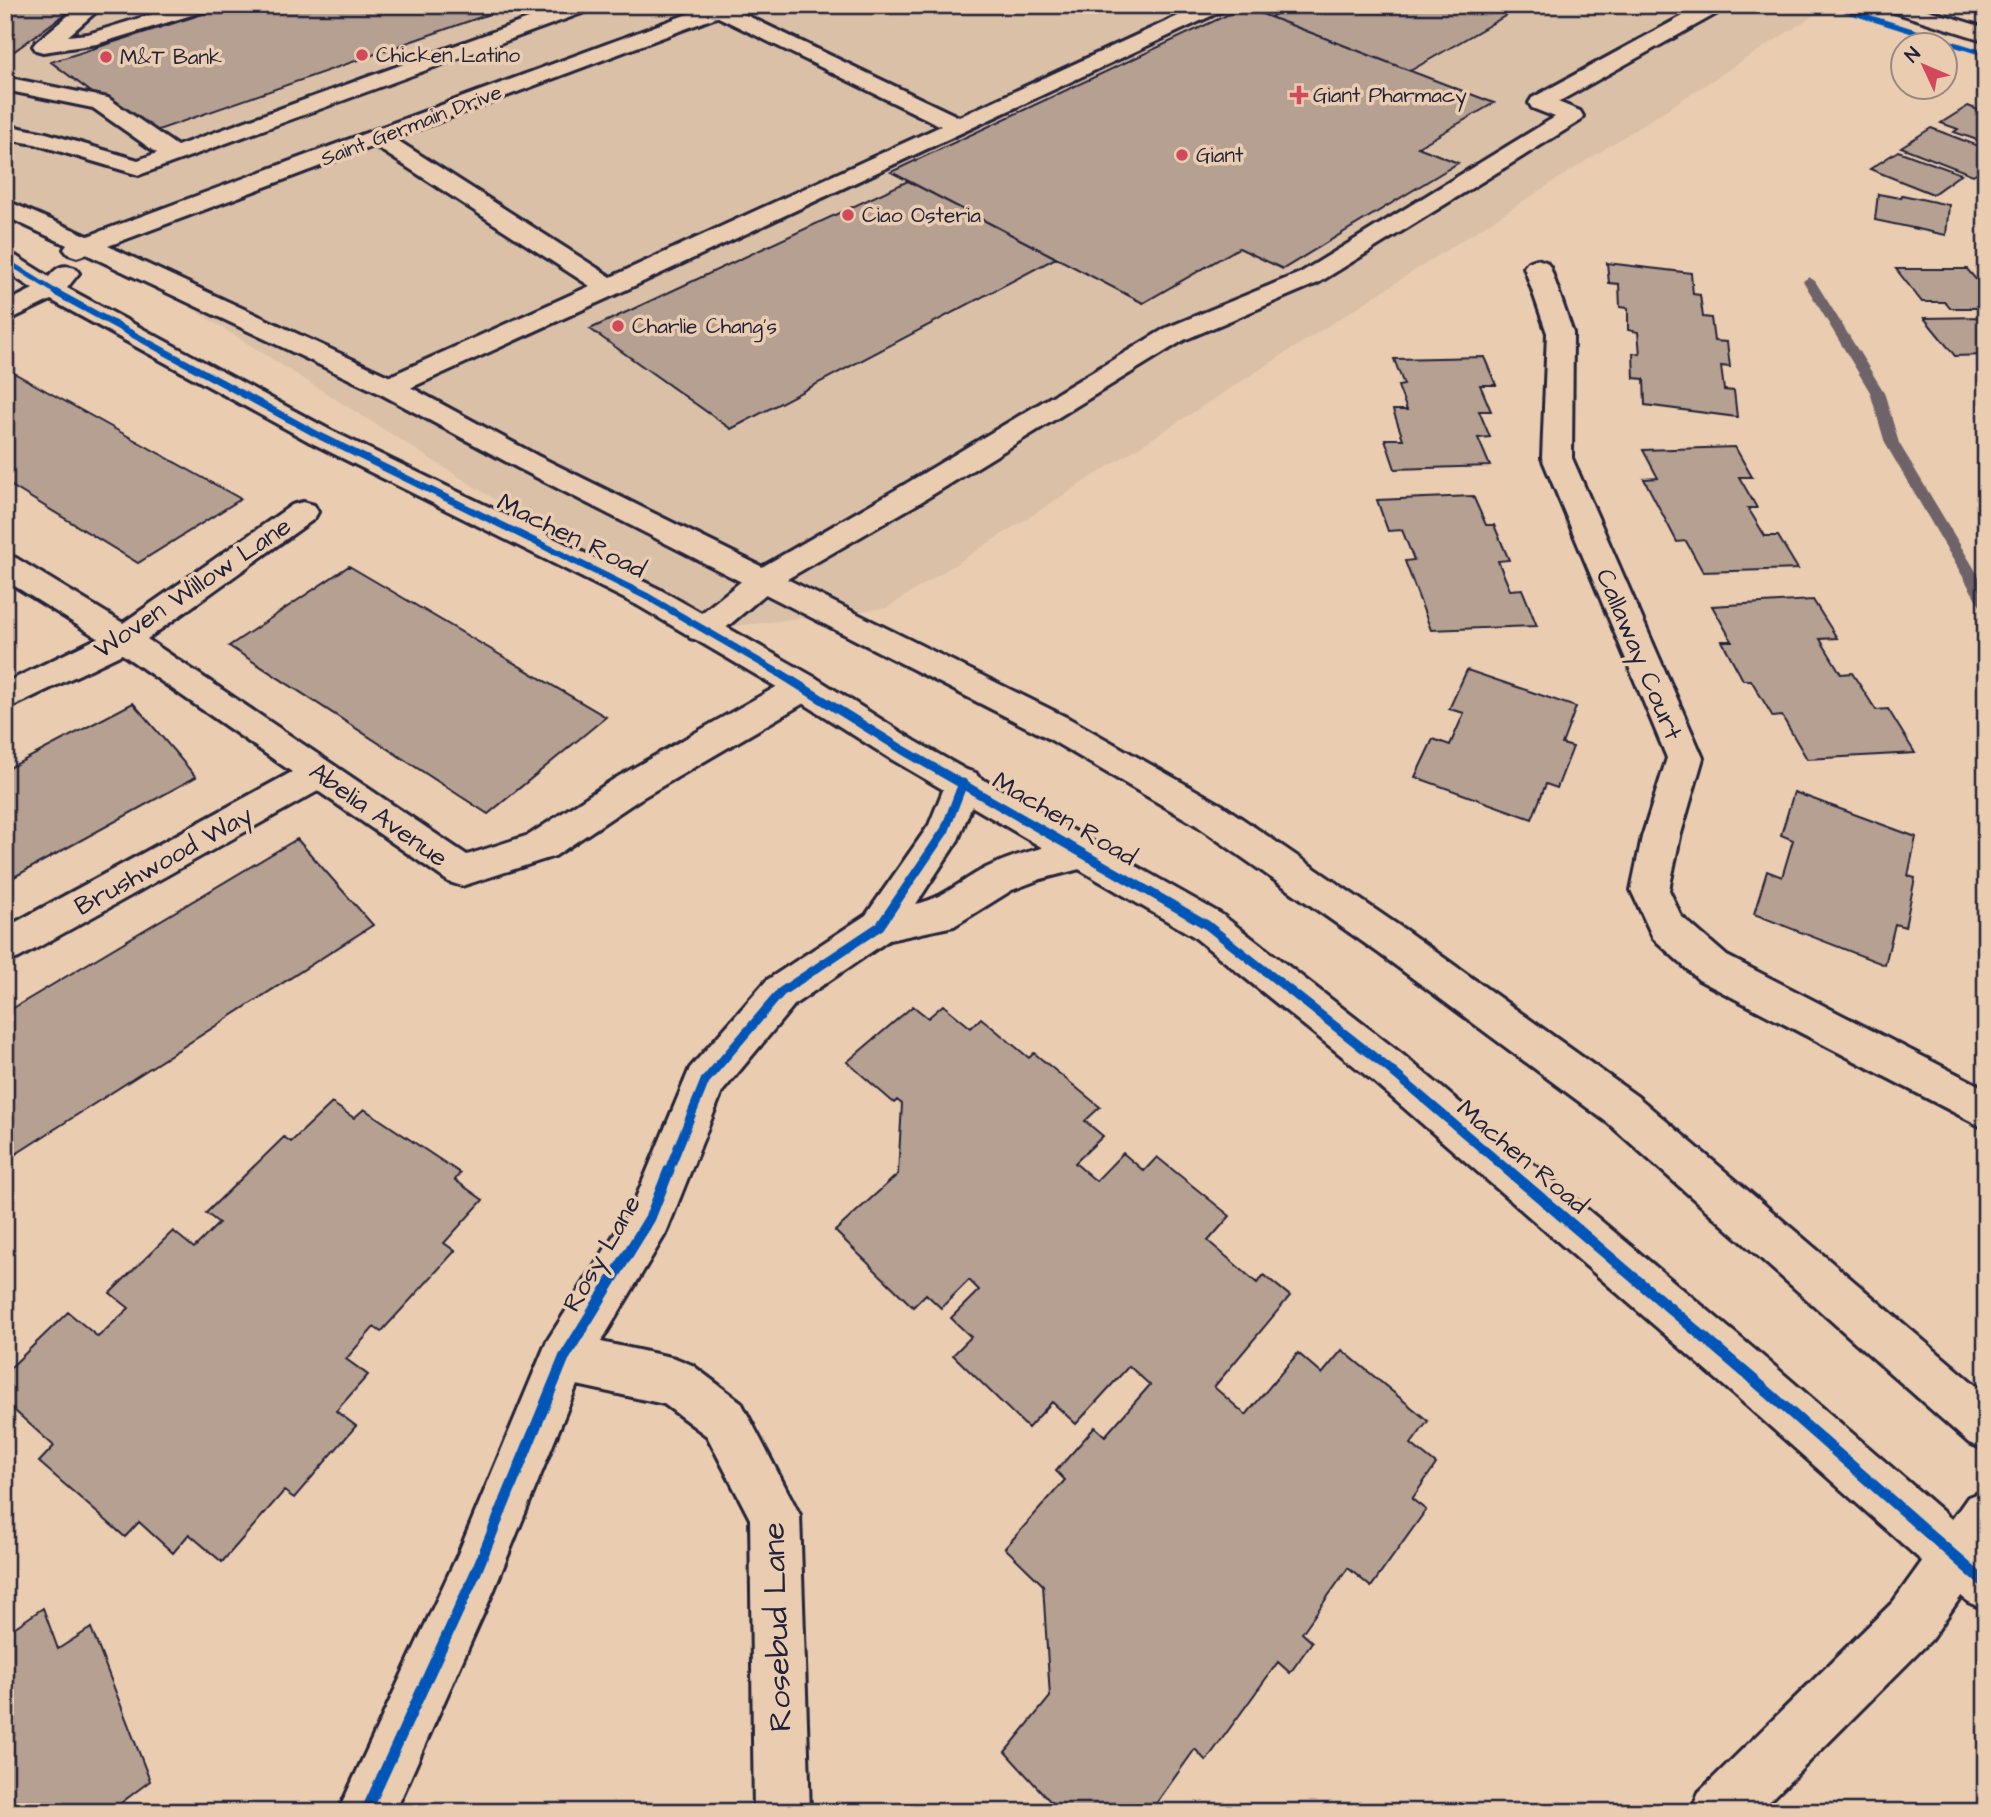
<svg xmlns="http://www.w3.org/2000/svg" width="1991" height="1817" font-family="'Architects Daughter',sans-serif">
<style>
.built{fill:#dac0a7}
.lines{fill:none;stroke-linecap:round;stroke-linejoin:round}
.stream{fill:#6e6368;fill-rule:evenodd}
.building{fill:#b6a091;stroke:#22223b;stroke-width:2}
.lane-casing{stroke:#22223b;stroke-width:6}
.street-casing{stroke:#22223b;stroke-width:6}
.secondary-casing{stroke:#22223b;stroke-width:6}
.lane{fill:#eacdb1;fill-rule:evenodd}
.street{fill:#eacdb1;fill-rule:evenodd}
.secondary{fill:#eacdb1;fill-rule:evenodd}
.cycleway-far3-casing{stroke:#eacdb1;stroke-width:8}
.cycleway-far2-casing{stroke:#eacdb1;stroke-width:10}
.cycleway-far1-casing{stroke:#eacdb1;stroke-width:13}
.cycleway-casing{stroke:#eacdb1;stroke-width:16}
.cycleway-far3{stroke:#0057b8;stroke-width:5}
.cycleway-far2{stroke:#0057b8;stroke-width:7}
.cycleway-far1{stroke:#0057b8;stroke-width:9}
.cycleway{stroke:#0057b8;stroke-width:11}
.poi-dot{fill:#d1495b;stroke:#eacdb1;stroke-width:2.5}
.labels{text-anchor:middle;stroke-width:7;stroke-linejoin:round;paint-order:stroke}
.far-poi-label{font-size:21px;fill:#22223b;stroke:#eacdb1;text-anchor:start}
.far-street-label{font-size:21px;fill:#22223b;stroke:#eacdb1}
.street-label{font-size:26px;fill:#22223b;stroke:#eacdb1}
.near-street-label{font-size:32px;fill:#22223b;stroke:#eacdb1}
</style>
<rect width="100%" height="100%" fill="#eacdb1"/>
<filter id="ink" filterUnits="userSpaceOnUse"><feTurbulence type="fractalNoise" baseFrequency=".0143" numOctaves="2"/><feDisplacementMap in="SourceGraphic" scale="14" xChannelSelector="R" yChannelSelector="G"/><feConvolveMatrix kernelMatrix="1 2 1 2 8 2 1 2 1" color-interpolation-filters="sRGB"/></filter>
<g filter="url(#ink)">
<path class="built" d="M5,5h701l-542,211 567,-211h1099l-943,603 -185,22 -611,-385 -86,-28z"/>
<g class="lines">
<path class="stream" d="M1809,277l6,4 69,111 15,51 87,145v19l-6,-1 -95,-163 -15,-51 -67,-111z"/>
</g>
<path class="building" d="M5,5h72l-72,53z
M231,5h284l-368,129 -96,-72z
M1293,5h231l-114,66 -140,-54z
M1244,7l250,96 -76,44 40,16 -175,106 -44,-21 -96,55 -252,-131z
M1968,106l18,7v30l-32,-11 4,-3 -17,-6z
M1931,128l55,21v18l-13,8 -72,-28z
M1898,151l63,23 -28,20 -63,-25z
M908,181l148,77 -325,171 -141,-100z
M1878,194l23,4 1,-3 47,10 -3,30 -71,-15z
M1607,263l84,10 2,21 7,1 3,22 8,1 3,23 13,1 3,25 -9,-1 3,24 10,1 3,26 -92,-12 -1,-26 -10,-1 -1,-25 7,1 -2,-22 -10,-2v-22l-8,-1 -1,-23 -10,-1z
M1896,269h71l19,22v17h-36l-5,-6h-23z
M1986,317v38l-31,1 -31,-38z
M1484,357l12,28h-16l11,26h-12l11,26 -12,1 12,28 -95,3 -10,-30h18l-10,-29h14l-9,-24 6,-1 -10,-26z
M5,368l236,131 -103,64 -133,-81z
M1735,447l17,30h-13l18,31h-9l17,28h13l20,33 -95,3 -17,-31 -9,1 -33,-63 14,-1 -15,-28z
M1473,496l13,29h8l15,35 -11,1 12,29 12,-1 15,37 -106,4 -26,-69 9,-1 -12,-30 -14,1 -11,-31z
M349,566l257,151 -118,97 -259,-168z
M1813,600l24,38 -17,1 21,35 11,-1 24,37 12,-1 27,44 -108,6 -25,-43 -9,1 -22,-37h-8l-21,-39h10l-20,-35z
M1467,670l109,37 -14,37 11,3 -16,41 -11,-4 -14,35 -117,-42 18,-38 17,6 14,-32 -15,-4z
M133,703l63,74 -191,105v-112z
M1794,792l122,45 -8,39 7,2 -10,49 -10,-3 -10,41 -131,-51 13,-43 15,6 11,-37 -12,-5z
M297,839l76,86 -368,236v-148z
M943,1005l28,23 10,-10 48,40 5,-5 66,54 -15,14 18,15 -28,27 21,18 27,-28 21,18 13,-14 73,59 -22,25 49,42 7,-8 26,21 -76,91 32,28 52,-62 24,21 20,-24 86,71 -17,23 25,20 -24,35 14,11 -55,77 -23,-19 -46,65 10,9 -22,31 -12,-11 -72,99 -11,-12 -45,63h-90l-55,-60 45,-55 -7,-112 -38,-37 60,-68 -9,-9 39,-44 10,9 45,-51 -21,-19 -53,58 -24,-22 -24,26 -75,-73 18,-18 -20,-19 28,-28 -10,-10 -28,28 -15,-14 -13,13 -78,-76 63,-57 4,-70 -5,-4 -3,3 -47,-41 66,-56 15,12z
M332,1103l22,15 10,-9 96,64 -5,7 28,20 -39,43 11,8 -74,81 -7,-5 -28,32 22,16 -32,36 20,15 -62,72 -10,-7 -62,71 -33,-28 -16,19 -34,-31 -14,15 -86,-75 15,-16 -49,-44v-29l63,-61 30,25 31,-29 -19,-15 63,-62 21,17 25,-25 -13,-10 78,-76 7,5z
M43,1608l15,41 33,-21 59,153 -41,31h-104v-178z"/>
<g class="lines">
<defs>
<path id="lane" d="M81,5h23l-36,31 20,-2 94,-29h32l-3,4 -114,35 -54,8 -7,-2 -3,-4 3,-4z
M567,5h29l-3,4 -454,166 -104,-31 -30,-5v-14l41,8 92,27 19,-7 -64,-45 -88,-18v-13l103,21 69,48z
M699,5h26l234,112 243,-112h27l-3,4 -607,284 -220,100 -10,2 -10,-2 -4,-6 4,-6 211,-95 -220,-143 -3,-5 3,-5h16l225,144 330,-151 -239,-117z
M1703,5h25l-3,4 -167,93 22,9 3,5 -3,5 -262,162 -134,57 -265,163 -144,83 -61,52 -12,3 -12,-3 -4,-8 4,-8 63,-50 144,-83 269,-161 134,-55 255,-156 -23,-9 -3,-5 3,-5z"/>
<path id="street" d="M1537,259l9,3 4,5 23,66 -1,125 131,300 -23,79 -11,53 12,26 46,40 259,133v40l-287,-149 -46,-42 -22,-48 11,-53 25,-79 -125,-300 5,-125 -23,-66 4,-5z
M303,502l11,3 4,7 -4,7 -167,120 320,216 62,-20 85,-56 178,-101 12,-3 12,3 5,9 -5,9 -176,103 -85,57 -93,30 -13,-4 -131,-91 -299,167 -14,5v-35l287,-156 -170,-118 -117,56v-27l93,-45 -93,-58v-25l11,3 107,65 169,-118z
M963,769l13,4 5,10 -23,57 -42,64c26,-5 45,-23 68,-35 26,-13 88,-34 115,-25l6,10 -6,10 -58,15 -29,11 -58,36 -65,14 -94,64 -73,88 -56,141 -65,109 74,16 17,7 49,37 59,113 10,297h-56l-4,-293 -43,-83 -43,-32 -87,-19 -83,205 -99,222h-57l120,-258 89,-213 86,-136 57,-137 77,-88 99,-65 63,-90 21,-52z
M1986,1490v70l-55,80 -172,172h-68l8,-20 194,-190 75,-105z"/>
<path id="secondary" d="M712,5h29l-3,4 -630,237 291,135 139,75 532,263 152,86 186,127 230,165 348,297v56l-17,-7 -361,-320 -228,-169 -184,-129 -150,-88 -528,-269 -139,-75 -293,-139 -9,3 -9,-3 -4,-5 3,-4 -62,-29v-16l83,36z
M1881,5h31l74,23v13l-102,-32z
M5,252l9,3 35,22c8,-10 13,-13 26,-9l4,5 -12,15 263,142 329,159 157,89 99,63 306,173 182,141 376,315 207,179v61l-18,-8 -223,-198 -372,-323 -180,-145 -302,-177 -99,-63 -155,-91 -327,-163 -259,-142 -46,22v-19l28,-14 -28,-18z"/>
</defs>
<use href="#lane" class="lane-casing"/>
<use href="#street" class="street-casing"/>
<use href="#secondary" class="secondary-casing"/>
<use href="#lane" class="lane"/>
<use href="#street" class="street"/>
<use href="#secondary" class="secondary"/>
<defs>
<path id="cycleway-far3" d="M1829,5l157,49
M5,260l54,34"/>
<path id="cycleway-far2" d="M55,292l265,144 328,161 136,79"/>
<path id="cycleway-far1" d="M781,674l122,76 304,175 181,143 122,104
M668,1172l37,-91 76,-89 99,-66 65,-96 18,-47"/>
<path id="cycleway" d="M1508,1170l254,217 224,197
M366,1812l110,-240 88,-214 86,-140 19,-48"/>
</defs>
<use href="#cycleway-far3" class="cycleway-far3-casing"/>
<use href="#cycleway-far2" class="cycleway-far2-casing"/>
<use href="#cycleway-far1" class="cycleway-far1-casing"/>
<use href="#cycleway" class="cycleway-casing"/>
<use href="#cycleway-far3" class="cycleway-far3"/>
<use href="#cycleway-far2" class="cycleway-far2"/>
<use href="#cycleway-far1" class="cycleway-far1"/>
<use href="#cycleway" class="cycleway"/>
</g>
</g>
<g class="poi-dot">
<circle cx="362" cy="55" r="7"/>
<circle cx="106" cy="57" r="7"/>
<path d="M1295.5 84.5h7v7h7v7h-7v7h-7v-7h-7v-7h7z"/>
<circle cx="1182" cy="155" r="7"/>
<circle cx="848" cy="215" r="7"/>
<circle cx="618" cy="326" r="7"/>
</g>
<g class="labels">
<g class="far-poi-label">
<text x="376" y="62">Chicken Latino</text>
<text x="120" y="64">M&amp;T Bank</text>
<text x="1313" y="102">Giant Pharmacy</text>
<text x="1196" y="162">Giant</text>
<text x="862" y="222">Ciao Osteria</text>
<text x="632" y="333">Charlie Chang's</text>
</g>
<g class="far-street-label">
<text transform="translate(411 125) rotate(-21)" y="7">Saint Germain Drive</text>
</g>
<g class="street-label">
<text transform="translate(572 535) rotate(26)" y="9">Machen Road</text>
<text transform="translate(192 587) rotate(-34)" y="9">Woven Willow Lane</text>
<text transform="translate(1640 654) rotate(67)" y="9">Callaway Court</text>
<text transform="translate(379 814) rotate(35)" y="9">Abelia Avenue</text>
<text transform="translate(1065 818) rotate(30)" y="9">Machen Road</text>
<text transform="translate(163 860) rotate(-29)" y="9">Brushwood Way</text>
<text transform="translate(1523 1156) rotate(40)" y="9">Machen Road</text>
<text transform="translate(601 1253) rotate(-60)" y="9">Rosy Lane</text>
</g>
<g class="near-street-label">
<text transform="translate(776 1627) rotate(-92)" y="11">Rosebud Lane</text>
</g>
</g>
<rect width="1991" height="1817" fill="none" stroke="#eacdb1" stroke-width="28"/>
<rect x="14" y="14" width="1963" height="1789" fill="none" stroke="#22223b" stroke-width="2.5" filter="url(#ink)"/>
<g transform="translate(1924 66) rotate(314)"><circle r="33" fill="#eacdb1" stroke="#9a8982" stroke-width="2"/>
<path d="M0-5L12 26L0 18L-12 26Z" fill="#d1495b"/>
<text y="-10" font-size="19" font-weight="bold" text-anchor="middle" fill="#22223b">N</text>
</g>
</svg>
